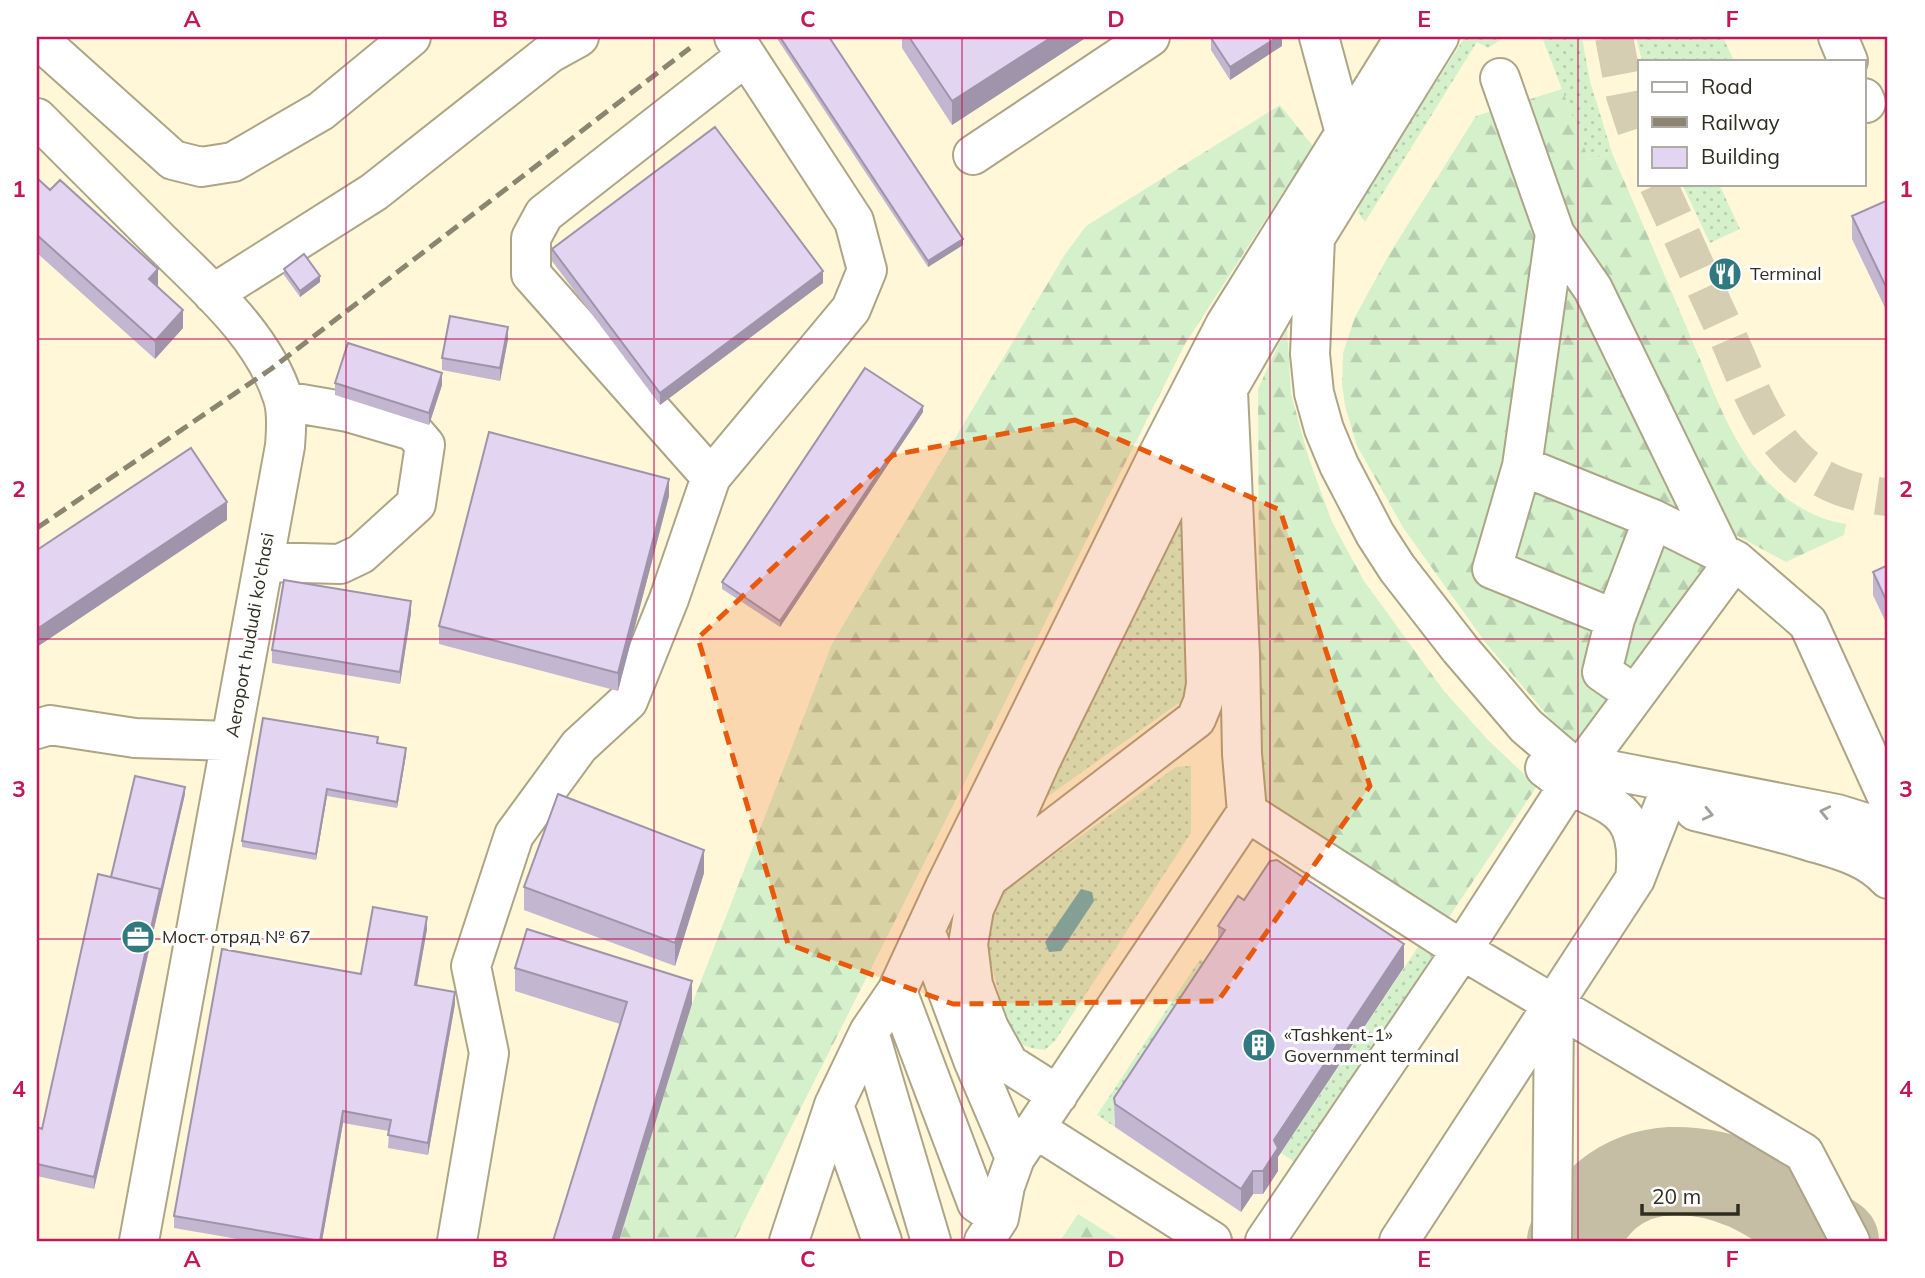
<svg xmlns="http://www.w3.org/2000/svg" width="1925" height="1278" font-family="Mulish,sans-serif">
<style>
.grass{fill:url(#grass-dots)}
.forest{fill:url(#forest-firs)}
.water{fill:#6cb1b7}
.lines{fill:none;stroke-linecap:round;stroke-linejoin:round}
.taxiway{stroke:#c5bea4;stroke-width:88}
.minor-tunnel{stroke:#d5ceb2;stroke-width:38;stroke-dasharray:38 19;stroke-linecap:butt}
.minor-casing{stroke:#aca587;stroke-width:42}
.minor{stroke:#fff;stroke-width:38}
.rail{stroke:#8b8571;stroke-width:5;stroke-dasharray:14 7;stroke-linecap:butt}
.wall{fill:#c3b6d0}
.shaded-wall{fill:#9f94a9}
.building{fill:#e3d4f2;stroke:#9f94a9;stroke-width:2}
.oneway{stroke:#a1a09b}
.marked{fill:#e8590c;fill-opacity:0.2;stroke:#e8590c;stroke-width:5;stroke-dasharray:14 9;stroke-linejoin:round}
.grid{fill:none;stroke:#c2185b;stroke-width:2;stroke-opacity:0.55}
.labels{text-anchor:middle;stroke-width:6;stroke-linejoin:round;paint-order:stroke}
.poi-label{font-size:18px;fill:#2f2c20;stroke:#fff;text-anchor:start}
.street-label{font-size:18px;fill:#2f2c20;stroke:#fff}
.neatline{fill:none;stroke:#c2185b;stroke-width:2.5}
.grid-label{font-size:23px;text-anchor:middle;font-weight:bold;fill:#c2185b}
</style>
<defs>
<pattern id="grass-dots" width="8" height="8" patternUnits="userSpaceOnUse" patternTransform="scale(1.75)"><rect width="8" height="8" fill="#d5f1cc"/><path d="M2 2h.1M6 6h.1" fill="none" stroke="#b7cfaf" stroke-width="1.8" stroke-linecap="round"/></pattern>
<pattern id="forest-firs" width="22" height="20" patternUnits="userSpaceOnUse" patternTransform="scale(1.75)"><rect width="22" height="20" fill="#d5f1cc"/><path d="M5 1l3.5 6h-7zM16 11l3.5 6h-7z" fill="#b7cfaf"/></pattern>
</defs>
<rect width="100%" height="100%" fill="#fff7d7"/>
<path class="grass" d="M1465,37h40l-17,11 -11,-6 -112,180 -7,-9 2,-12z
M1542,37h40l8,44 22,72 -23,7z
M1636,37h87l11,24h-92z
M1682,184h37l21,45 -30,14z
M1175,523l8,1 7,171 -146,104 -5,-5z
M1191,766v67l-136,208 -10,9c-9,-1 -18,-2 -26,-8 -13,-11 -28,-81 -33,-101 1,-20 9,-39 24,-54l166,-120z
M1420,944l18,12 -137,210 -20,-13z
M1200,959l15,10 -101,151 1,7 -18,-12z"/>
<path class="forest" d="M1562,89l27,71 23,-7c28,64 55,128 82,192 18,42 34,89 63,125 22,27 54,49 89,54l-2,11 -58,27 -52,-28 -158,215 -91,-107 -81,-113 -47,-83 -12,-40 -3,-22 1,-31 12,-36 35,-64 86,-137z
M1280,105l33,41 -128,198 -451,897h-115l73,-237 140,-360 232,-388 22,-30z
M1287,326l4,68 18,65 23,63 32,59 80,110 45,50 48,45 -90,134 -187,-125 -2,-406z
M1078,1214l43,27h-61z"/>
<path class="water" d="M1081,889l11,3 2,9 -33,50 -12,1 -4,-10z"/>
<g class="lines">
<path class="taxiway" d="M1571,1241c11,-16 21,-33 36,-46 18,-15 41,-23 64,-24 69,-2 110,35 164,70"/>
<path class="minor-tunnel" d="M1614,37l11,58 15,46
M1658,184c24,52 47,104 71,155 17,39 33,86 64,117 25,26 60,38 95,41"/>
<defs>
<path id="minor" d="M1319,37l26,96 -30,105 -5,116 4,39 10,36 15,36 36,69 22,34 63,81 66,77 42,36 269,52 29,9 22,13
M1838,37l10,24
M37,38l136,122 28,7 32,-5 88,-51 90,-74
M1500,78l55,156 -33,232 -30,103 123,50 38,-100 82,41 73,63 80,176
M1864,98l2,5
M37,118c40,40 81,81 121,121 46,46 105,95 125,159 5,15 3,32 2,48l-146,795
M973,155l177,-118
M1555,234l38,55 127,261
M213,294l161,-102 176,-139 29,-16
M1522,466l131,53
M711,477l-180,-203v-36l13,-24 202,-158
M264,562l76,2 21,-10 55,-50 9,-59 -12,-14 -65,-19 -64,-11
M1615,619l-13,53 32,22
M37,729l13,-4 85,13 96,3
M1545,768c49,41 100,25 90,111
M1695,811c37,9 74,18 111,29 29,9 60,15 82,39
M1247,812l215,138 342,203 46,88
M991,876l205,-157 7,-17 3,-18 -7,-240
M925,930l48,130 42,98 232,-346 -5,-58 -2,-99 -15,-330
M897,991l48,-104 214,-434 66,-128 180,-288
M869,1032l-35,73 48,136
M1058,1095l-49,-31 -20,-36 -16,-43 -5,-41 6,-35 68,-151 157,-319 116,-201 124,-201
M1036,1129l176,112
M457,1241l32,-188 -18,-87 43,-131 65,-89 49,-45 41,-102 42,-122 140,-168 16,-39 -13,-49 -120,-184
M789,1241l45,-136
M931,1241l-62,-209 28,-41 80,212 22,15
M984,1241l15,-23 6,-32 10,-28
M1265,1241l197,-291 108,-167 165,-223
M1399,1241l236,-362 38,-97
M1552,1241l2,-237"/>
</defs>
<use href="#minor" class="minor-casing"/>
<use href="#minor" class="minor"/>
<path class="rail" d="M37,528l234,-159 419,-321"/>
</g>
<path class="wall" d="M776,37h53l134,208 -35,22z
M902,37h185l-135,88 -50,-77z
M1282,37v9l-52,34 -19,-30v-12z
M37,178l121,109 25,41 -28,31 -118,-106z
M1888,200v114l-36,-75v-23z
M552,249l271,34 -163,122 -108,-144z
M284,269l36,13 -20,15 -16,-22z
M508,339l-8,42 -58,-11v-12z
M335,383l107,2 -13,40 -94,-30z
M923,412l-143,215 -58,-38v-7z
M669,496l-51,195 -179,-47v-18z
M1888,565v62l-15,-32v-23z
M411,613l-11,71 -128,-21v-13z
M378,744l28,11 -9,53 -70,-12 -11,64 -74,-13v-6z
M185,794l-91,395 -57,-13v-49l5,2z
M704,873l-29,93 -151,-56v-23z
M1244,900l160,67 -126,190v14l-15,23h-10l-12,18 -126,-85 -1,-29 104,-158v-14z
M427,929l-10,56 38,19 -27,151 -40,-7 1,-17 -46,-8 -21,118h-73l-75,-13v-12l187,-242z
M515,968l177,36 -72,20 -105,-33z"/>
<path class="shaded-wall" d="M1052,37h35l-135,88v-24z
M1278,37h4v9l-52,34v-13z
M963,239v6l-35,22v-6z
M158,269v17l-9,-7z
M823,271v12l-163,122v-12z
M320,276v6l-20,15v-6z
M183,310v18l-28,31v-18z
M508,327v12l-8,42v-13z
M442,373v12l-13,40v-12z
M923,406v6l-143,215v-6z
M669,479v17l-51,195v-18z
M227,502v18l-190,127v-18z
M411,601v12l-11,71v-12z
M406,748v7l-9,53v-6z
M185,787v7l-91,395v-12l66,-288z
M327,789v7l-11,64v-6z
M704,850v23l-29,93v-23z
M427,917v12l-12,68v-12z
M1404,944v23l-126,190v14l-15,23v-23l11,-31z
M692,981v23l-73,237h-7z
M455,992v12l-27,151v-12z
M343,1111v12l-21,118h-2z
M1253,1171v23l-12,18v-23z"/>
<path class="building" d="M780,37h49l134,202 -35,22z
M909,37h143l-100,64z
M1213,37h65l-48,30 -19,-29z
M715,127l108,144 -163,122 -108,-144z
M37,178l13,12 10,-10 98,89 -9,10 34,31 -28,31 -118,-106z
M1888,200v91l-36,-75z
M304,254l16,22 -20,15 -16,-22z
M450,316l58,11 -8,41 -58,-10z
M348,343l94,30 -13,40 -94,-30z
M865,368l58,38 -143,215 -58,-39z
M489,432l180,47 -51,194 -179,-47z
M191,448l36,54 -190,127v-79z
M1888,565v39l-15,-32z
M284,580l127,21 -11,71 -128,-22z
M263,718l115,19 -1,6 29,5 -9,54 -70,-13 -11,65 -74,-13z
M135,776l50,11 -25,108v-6l-49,-12z
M558,794l146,56 -29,93 -151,-56z
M1277,860l127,84 -130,196 4,8 -15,23h-10l-12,18 -126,-85 -1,-6 111,-168 -7,-4 20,-30 6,4 26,-39z
M98,874l62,15 -66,288 -57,-13v-37l5,2z
M373,907l54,10 -12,68 40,7 -27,151 -40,-8 3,-15 -48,-9 -23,130 -146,-25 48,-267 139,25z
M527,929l165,52 -80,260h-59l74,-239 -112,-34z"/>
<defs><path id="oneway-chevron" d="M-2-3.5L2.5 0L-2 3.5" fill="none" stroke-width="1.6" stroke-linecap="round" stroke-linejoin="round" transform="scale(1.75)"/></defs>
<g class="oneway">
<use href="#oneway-chevron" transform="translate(1825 812) rotate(-167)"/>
<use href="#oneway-chevron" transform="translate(1708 814) rotate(13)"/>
</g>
<path class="marked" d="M1075,420l205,90 90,276 -152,215 -265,3 -165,-60 -90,-306 195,-183z"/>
<path class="grid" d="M346,37v1204M654,37v1204M962,37v1204M1270,37v1204M1578,37v1204M37,339h1851M37,639h1851M37,939h1851"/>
<defs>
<symbol id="restaurant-disc" viewBox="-11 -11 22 22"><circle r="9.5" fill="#307981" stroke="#fff"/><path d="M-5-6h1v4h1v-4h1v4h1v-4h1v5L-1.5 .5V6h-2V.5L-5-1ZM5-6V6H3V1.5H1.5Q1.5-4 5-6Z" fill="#fff"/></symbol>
<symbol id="office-disc" viewBox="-11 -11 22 22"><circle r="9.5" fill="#307981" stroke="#fff"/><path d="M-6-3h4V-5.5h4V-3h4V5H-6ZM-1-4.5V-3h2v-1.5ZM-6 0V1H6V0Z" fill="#fff"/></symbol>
<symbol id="building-disc" viewBox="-11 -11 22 22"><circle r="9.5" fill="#307981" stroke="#fff"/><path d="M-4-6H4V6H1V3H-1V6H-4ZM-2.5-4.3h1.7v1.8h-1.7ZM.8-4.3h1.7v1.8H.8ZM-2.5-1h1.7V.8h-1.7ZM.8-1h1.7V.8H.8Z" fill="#fff"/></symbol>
</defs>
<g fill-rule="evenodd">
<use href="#restaurant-disc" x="1706" y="255" width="38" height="38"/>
<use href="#office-disc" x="119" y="918" width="38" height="38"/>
<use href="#building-disc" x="1240" y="1026" width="38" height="38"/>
</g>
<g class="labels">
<g class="poi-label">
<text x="1750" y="280">Terminal</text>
<text x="162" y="943">Мост отряд № 67</text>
<text x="1284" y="1041">«Tashkent-1»<tspan x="1284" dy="21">Government terminal</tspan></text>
</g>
<g class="street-label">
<text transform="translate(250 635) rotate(-80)" y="6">Aeroport hududi ko'chasi</text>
</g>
</g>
<rect width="1925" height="1278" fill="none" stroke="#ffffff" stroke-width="77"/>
<rect x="1638" y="60" width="228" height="126" fill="#ffffff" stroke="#acaba6" stroke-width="2"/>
<rect x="1652" y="82" width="35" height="10" fill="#ffffff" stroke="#acaba6" stroke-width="2"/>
<text x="1701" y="94" font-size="21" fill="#2f2c20">Road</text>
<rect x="1652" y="117" width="35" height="10" fill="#8b8571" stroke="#acaba6" stroke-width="2"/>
<text x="1701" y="130" font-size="21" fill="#2f2c20">Railway</text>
<rect x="1652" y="147" width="35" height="21" fill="#e3d4f2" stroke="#acaba6" stroke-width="2"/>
<text x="1701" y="164" font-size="21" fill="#2f2c20">Building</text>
<path d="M1642 1204v10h96v-10" fill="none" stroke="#2f2c20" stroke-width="3.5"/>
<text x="1652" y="1204" font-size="21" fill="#2f2c20" stroke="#ffffff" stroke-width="5" paint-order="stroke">20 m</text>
<rect x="38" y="38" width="1848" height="1202" class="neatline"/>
<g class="grid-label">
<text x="192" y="27">A</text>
<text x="500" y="27">B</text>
<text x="808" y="27">C</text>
<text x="1116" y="27">D</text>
<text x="1424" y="27">E</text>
<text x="1732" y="27">F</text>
<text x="19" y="197">1</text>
<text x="1906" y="197">1</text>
<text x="19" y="497">2</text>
<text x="1906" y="497">2</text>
<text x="19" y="797">3</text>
<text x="1906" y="797">3</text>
<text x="19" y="1097">4</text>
<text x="1906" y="1097">4</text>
<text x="192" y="1267">A</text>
<text x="500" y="1267">B</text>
<text x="808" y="1267">C</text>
<text x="1116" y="1267">D</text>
<text x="1424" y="1267">E</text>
<text x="1732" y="1267">F</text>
</g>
</svg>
